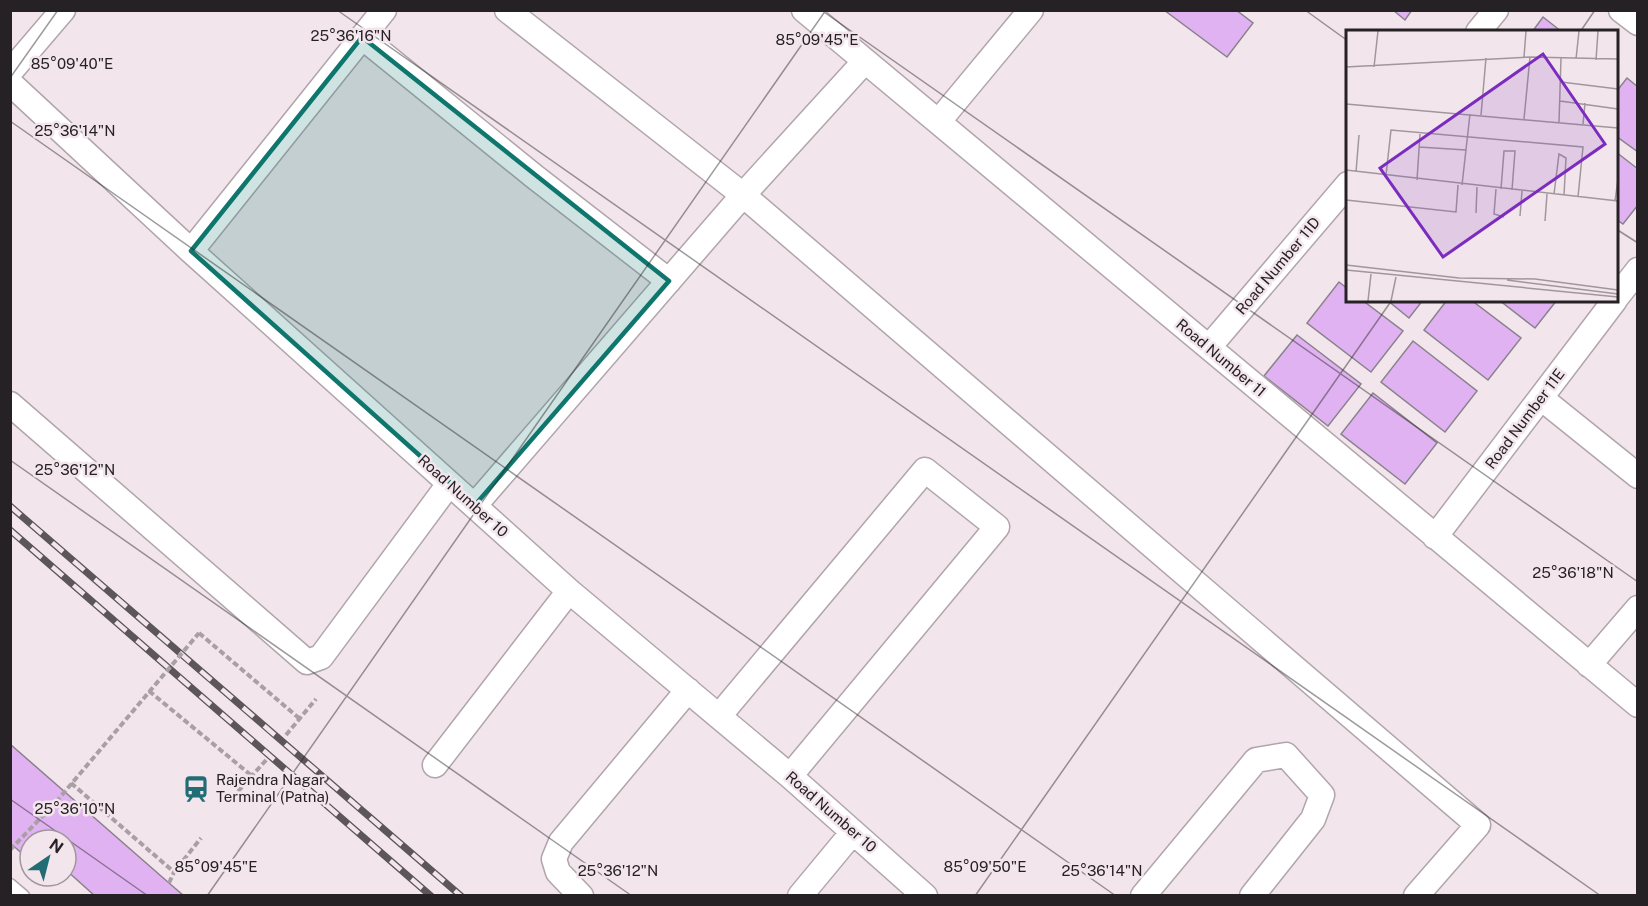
<svg xmlns="http://www.w3.org/2000/svg" width="1648" height="906" font-family="'Public Sans',sans-serif">
<style>
.building{fill:#e0b2f2;stroke:#89828c;stroke-width:1.5}
.lines{fill:none;stroke-linecap:round;stroke-linejoin:round}
.lane-casing{stroke:#b1a5ab;stroke-width:15}
.street-casing{stroke:#b1a5ab;stroke-width:27}
.path{stroke:#a99fa5;stroke-width:4;stroke-dasharray:6 3;stroke-linecap:butt}
.lane{stroke:#fff;stroke-width:12}
.street{stroke:#fff;stroke-width:24}
.rail-casing{stroke:#5c5559;stroke-width:7}
.rail{stroke:#f2e5ec;stroke-width:4.5;stroke-dasharray:14;stroke-linecap:butt}
.path-bridge{stroke:#a99fa5;stroke-width:4;stroke-dasharray:6 3;stroke-linecap:butt}
.marked{fill:#0f766e;fill-opacity:0.2;stroke:#0f766e;stroke-width:4.5;stroke-linejoin:round}
.ticks{fill:none;stroke:#262124;stroke-width:1.5;stroke-opacity:0.45}
.labels{text-anchor:middle;stroke-width:5;stroke-linejoin:round;paint-order:stroke}
.street-label{font-size:15px;fill:#262124;stroke:#f2e5ec}
.poi-label{font-size:15px;fill:#262124;stroke:#f2e5ec;text-anchor:start}
.inset-road{fill:none;stroke:#a0979c;stroke-width:1.5}
.view{fill:#7b2cbf;fill-opacity:0.15;stroke:#7b2cbf;stroke-width:3}
.inset-edge{fill:none;stroke:#262124;stroke-width:3}
.ticks-label{font-size:15px;text-anchor:middle;fill:#262124;stroke:#f2e5ec;stroke-width:5;stroke-linejoin:round;paint-order:stroke}
</style>
<rect width="100%" height="100%" fill="#f2e5ec"/>
<path class="building" d="M1164,10h72l17,13 -26,34z
M1393,10h19l-7,10z
M1543,17l19,15h-30z
M1627,78l11,9v65l-22,-16v-44z
M1616,152l22,17v36l-15,19 -7,-5z
M1339,282l9,7v11h14l41,31 -32,41 -64,-49z
M1387,300h36l-14,18z
M1447,300h24l50,38 -33,42 -64,-50z
M1499,300h58l-22,28z
M1297,335l64,49 -33,42 -64,-50z
M1413,341l64,50 -32,41 -64,-50z
M1373,393l64,50 -32,41 -64,-50z
M10,744l159,139 15,13h-89l-29,-26v-30h-36v10l-5,6 -15,-13z"/>
<g class="lines">
<defs>
<path id="lane" d="M10,885l13,11"/>
<path id="street" d="M507,10l236,185 735,630 -62,71
M804,10l834,695
M1621,10l17,13
M1478,32l18,-22
M362,37l173,140 134,104
M10,72l53,-62
M10,83l181,168 378,340 221,185 135,120
M939,121l92,-111
M191,251l193,-241
M1616,298l22,-28
M1209,347l139,-163
M1541,398l97,78
M10,404l297,258 14,-5 128,-173
M475,505l268,-310 122,-134
M1435,537l180,-237
M1589,665l49,-57
M719,716l206,-246 72,57 -207,249
M435,765l134,-174
M581,896l-23,-24 -4,-13 7,-17 127,-152
M800,896l53,-64
M1143,896l113,-136 30,-5 36,40 -9,24 -61,77"/>
</defs>
<use href="#lane" class="lane-casing"/>
<use href="#street" class="street-casing"/>
<path class="path" d="M199,633l101,86
M149,691l103,85
M286,735l30,-36
M71,783l103,89
M232,798l35,-39
M10,850l46,-48
M169,883l5,-11 27,-34"/>
<use href="#lane" class="lane"/>
<use href="#street" class="street"/>
<defs>
<path id="rail" d="M10,506l451,390
M10,530l421,366"/>
</defs>
<use href="#rail" class="rail-casing"/>
<use href="#rail" class="rail"/>
<path class="path-bridge" d="M56,802l143,-169"/>
</g>
<path class="marked" d="M362,37l307,244 -194,224 -284,-254z"/>
<path class="ticks" d="M337,10l1264,886M821,10l817,572M1305,10l43,31M1580,32l15,-22M10,78l48,-68M10,121l1106,775M1616,229l22,14M10,460l622,436M10,799l138,97M207,896l619,-886M975,896l417,-596"/>
<defs>
<symbol id="station-bare" viewBox="-9 -9 18 18"><path d="M-3-6H3Q5-6 5-4V2Q5 4 3 4L4.5 6H3L1.5 4h-3L-3 6H-4.5L-3 4Q-5 4-5 2V-4Q-5-6-3-6ZM-3.5-4v3h7v-3ZM-3.5 1v1.5H-2V1ZM2 1v1.5H3.5V1Z" fill="#226d74" stroke="#f2e5ec" stroke-width="2.5" paint-order="stroke"/></symbol>
</defs>
<g fill-rule="evenodd">
<use href="#station-bare" x="177" y="770" width="38" height="38"/>
</g>
<g class="labels">
<g class="street-label">
<text transform="translate(1278 266) rotate(-50)" y="5">Road Number 11D</text>
<text transform="translate(1221 358) rotate(40)" y="5">Road Number 11</text>
<text transform="translate(1525 419) rotate(-53)" y="5">Road Number 11E</text>
<text transform="translate(463 496) rotate(42)" y="5">Road Number 10</text>
<text transform="translate(831 812) rotate(41)" y="5">Road Number 10</text>
</g>
<g class="poi-label">
<text x="216" y="785">Rajendra Nagar<tspan x="216" dy="17">Terminal (Patna)</tspan></text>
</g>
</g>
<g transform="translate(1346 30)">
<rect width="272" height="272" fill="#f2e5ec"/>
<path class="inset-road" d="M178,27l2,-26M230,29l3,-28M250,30l2,-29M0,37l184,-10 88,2M28,37l4,-36M215,52l57,7M214,71l58,8M0,74l272,24M135,85l5,-57M178,89l6,-62M213,92l2,-64M237,94l2,-21M73,117l47,3M0,140l272,31M10,142l3,-37M40,145l5,-45 192,17 -5,50M71,150l3,-46M116,155l8,-71M150,159l-2,25 10,3M155,159l3,-38h11l-3,39M208,164l5,-40 7,4 -2,37M0,170l110,12 2,-27M269,171l3,-22M130,183l1,-26M174,186l2,-25M199,191l2,-27M0,235l113,13 76,1 83,11M0,240l272,27M161,250l111,14M22,271l3,-27M45,271l5,-24"/>
<path class="view" d="M197,24l62,90 -162,113 -63,-89z"/>
<rect width="272" height="272" class="inset-edge"/>
</g>
<g class="ticks-label">
<text x="351" y="41">25°36'16"N</text>
<text x="817" y="45">85°09'45"E</text>
<text x="72" y="69">85°09'40"E</text>
<text x="75" y="136">25°36'14"N</text>
<text x="75" y="475">25°36'12"N</text>
<text x="1573" y="578">25°36'18"N</text>
<text x="75" y="814">25°36'10"N</text>
<text x="216" y="872">85°09'45"E</text>
<text x="985" y="872">85°09'50"E</text>
<text x="618" y="876">25°36'12"N</text>
<text x="1102" y="876">25°36'14"N</text>
</g>
<rect width="1648" height="906" fill="none" stroke="#262124" stroke-width="24"/>
<g transform="translate(48 858) rotate(35)"><circle r="28" fill="#f2e5ec" stroke="#a0979c" stroke-width="1.5"/>
<path d="M0-4.5L10 22L0 15L-10 22Z" fill="#226d74"/>
<text y="-9" font-size="16" font-weight="bold" text-anchor="middle" fill="#262124">N</text>
</g>
</svg>
